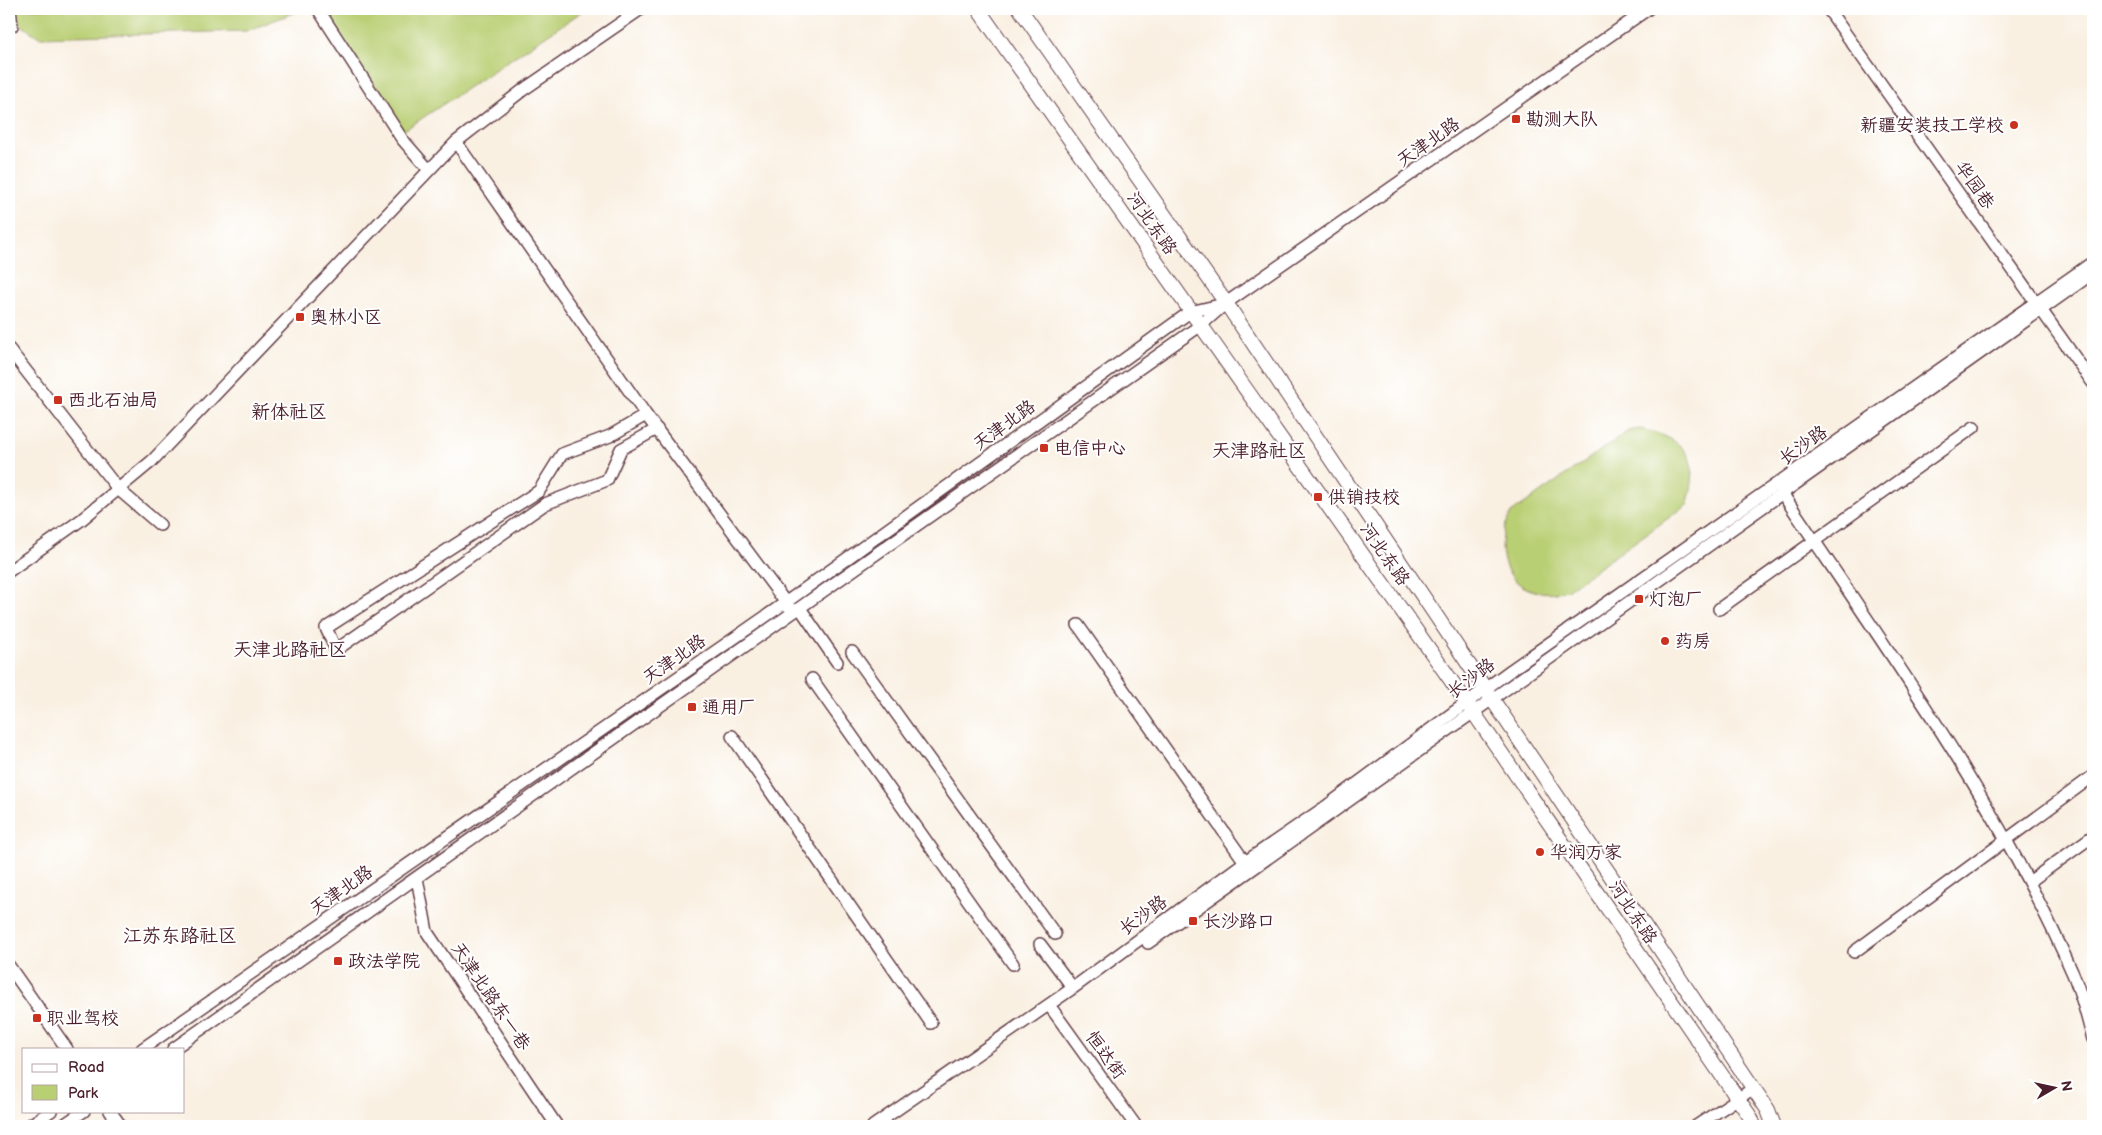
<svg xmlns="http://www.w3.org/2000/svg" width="2102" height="1135" font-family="'Balsamiq Sans','LXGW WenKai TC',sans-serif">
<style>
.green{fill:#b9cf73;stroke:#82774f}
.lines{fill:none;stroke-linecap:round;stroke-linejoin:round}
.minor-casing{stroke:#643e46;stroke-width:14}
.major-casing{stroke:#643e46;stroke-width:16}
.minor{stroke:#fff;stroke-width:11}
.major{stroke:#fff;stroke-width:14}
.poi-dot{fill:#c8321e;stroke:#fff;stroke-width:2}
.labels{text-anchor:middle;stroke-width:4;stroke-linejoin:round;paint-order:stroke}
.poi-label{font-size:18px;fill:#4a1f2b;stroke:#fff;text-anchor:start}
.street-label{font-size:18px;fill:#4a1f2b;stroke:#fff}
.neighbourhood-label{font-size:19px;fill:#4a1f2b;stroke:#fff}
</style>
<rect width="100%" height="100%" fill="#fff"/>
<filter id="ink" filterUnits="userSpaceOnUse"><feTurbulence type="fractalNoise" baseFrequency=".02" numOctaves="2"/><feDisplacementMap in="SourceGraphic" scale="10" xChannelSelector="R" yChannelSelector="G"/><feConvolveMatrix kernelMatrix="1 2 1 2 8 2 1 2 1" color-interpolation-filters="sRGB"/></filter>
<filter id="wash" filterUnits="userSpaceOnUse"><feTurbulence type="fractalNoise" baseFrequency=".0096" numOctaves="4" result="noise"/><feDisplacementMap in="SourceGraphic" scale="20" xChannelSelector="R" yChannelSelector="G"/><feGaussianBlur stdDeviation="1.12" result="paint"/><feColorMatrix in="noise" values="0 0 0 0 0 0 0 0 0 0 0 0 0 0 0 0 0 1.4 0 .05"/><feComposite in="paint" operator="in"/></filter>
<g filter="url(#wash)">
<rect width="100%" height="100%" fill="#f9f0e2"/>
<path class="green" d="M9,9h295l-58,22 -207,6 -30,-20z
M311,9h275l-183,122z
M1640,429c46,9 62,30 47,76l-120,85c-39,11 -71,-12 -64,-55 1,-8 5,-15 8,-22l117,-82z"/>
</g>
<g filter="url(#ink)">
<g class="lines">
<defs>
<path id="minor" d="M10,9l2,17
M318,9l84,130 27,31
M1828,9l265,374
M456,142l190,273 143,192
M9,349l109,140 42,36
M646,415l-36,21 -48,18 -23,37 -213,137 10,22 209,-146 62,-24 14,-31 36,-20
M1782,493c104,155 216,309 291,481 9,21 14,44 20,65
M9,571l72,-51 71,-59 304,-319 67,-52 118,-81
M800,608l37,54
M1719,609l255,-182
M1078,625l167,237
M852,652l203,282
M812,679l201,285
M732,736l199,287
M417,878l10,54 130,194
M2029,882l64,-46
M1148,943l945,-670
M1040,944l33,44
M1854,952l239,-176
M9,966l58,83
M1049,1005l87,121
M142,1049l643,-446 405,-291 34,-8
M173,1049l1028,-724 25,-22 422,-294
M110,1111l11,15
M28,1126l23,-15
M62,1126l22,-15
M873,1126l200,-138 172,-126 83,-57 183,-135 582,-408
M1696,1126l58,-38"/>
<path id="major" d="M978,9l489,694 284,415 3,8
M1020,9l206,294 542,807 6,16"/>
</defs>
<use href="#minor" class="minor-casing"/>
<use href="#major" class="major-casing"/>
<use href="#minor" class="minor"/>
<use href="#major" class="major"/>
</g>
</g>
<g class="poi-dot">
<rect x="1511" y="114" width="10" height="10" rx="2.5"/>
<circle cx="2014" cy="125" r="5"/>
<rect x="295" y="312" width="10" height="10" rx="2.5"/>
<rect x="53" y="395" width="10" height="10" rx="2.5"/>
<rect x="1039" y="443" width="10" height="10" rx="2.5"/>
<rect x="1313" y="492" width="10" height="10" rx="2.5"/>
<rect x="1634" y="594" width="10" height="10" rx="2.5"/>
<circle cx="1665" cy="641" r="5"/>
<rect x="687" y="702" width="10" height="10" rx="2.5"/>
<circle cx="1540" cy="852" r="5"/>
<rect x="1188" y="916" width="10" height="10" rx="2.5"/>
<rect x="333" y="956" width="10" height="10" rx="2.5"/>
<rect x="32" y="1013" width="10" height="10" rx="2.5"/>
</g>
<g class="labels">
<g class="poi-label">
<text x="1526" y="125">勘测大队</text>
<text x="2004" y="131" text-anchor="end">新疆安装技工学校</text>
<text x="310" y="323">奥林小区</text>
<text x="68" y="406">西北石油局</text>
<text x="1054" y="454">电信中心</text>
<text x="1328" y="503">供销技校</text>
<text x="1649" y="605">灯泡厂</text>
<text x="1675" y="647">药房</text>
<text x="702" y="713">通用厂</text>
<text x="1550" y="858">华润万家</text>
<text x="1203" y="927">长沙路口</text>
<text x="348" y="967">政法学院</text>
<text x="47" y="1024">职业驾校</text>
</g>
<g class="street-label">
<text transform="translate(1428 142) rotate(-35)" y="6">天津北路</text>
<text transform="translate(1975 185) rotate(55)" y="6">华园巷</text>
<text transform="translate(1152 223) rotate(55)" y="6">河北东路</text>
<text transform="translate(1004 425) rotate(-36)" y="6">天津北路</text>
<text transform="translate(1803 445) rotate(-35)" y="6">长沙路</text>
<text transform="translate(1385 554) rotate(55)" y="6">河北东路</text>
<text transform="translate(674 659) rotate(-35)" y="6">天津北路</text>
<text transform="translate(1471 678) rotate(-37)" y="6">长沙路</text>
<text transform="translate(341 890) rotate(-35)" y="6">天津北路</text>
<text transform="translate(1633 912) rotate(56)" y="6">河北东路</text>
<text transform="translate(1143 915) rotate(-36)" y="6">长沙路</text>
<text transform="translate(491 996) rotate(56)" y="6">天津北路东一巷</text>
<text transform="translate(1106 1055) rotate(54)" y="6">恒达街</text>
</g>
<g class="neighbourhood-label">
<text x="289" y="418">新体社区</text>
<text x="1259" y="457">天津路社区</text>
<text x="290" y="656">天津北路社区</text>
<text x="180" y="942">江苏东路社区</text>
</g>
</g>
<rect width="2102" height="1135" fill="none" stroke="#fff" stroke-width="30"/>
<rect x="22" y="1048" width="162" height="65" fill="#ffffff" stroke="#b7a5aa"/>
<rect x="32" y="1064" width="25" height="8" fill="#ffffff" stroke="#b7a5aa"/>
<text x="68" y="1072" font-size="15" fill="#4a1f2b">Road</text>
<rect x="32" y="1085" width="25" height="15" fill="#b9cf73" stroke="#b7a5aa"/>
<text x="68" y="1098" font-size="15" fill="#4a1f2b">Park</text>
<g transform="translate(2054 1088) rotate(81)" stroke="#ffffff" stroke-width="4" paint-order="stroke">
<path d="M0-4L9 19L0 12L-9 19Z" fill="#4a1f2b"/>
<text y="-8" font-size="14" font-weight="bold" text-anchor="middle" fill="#4a1f2b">N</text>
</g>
</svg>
